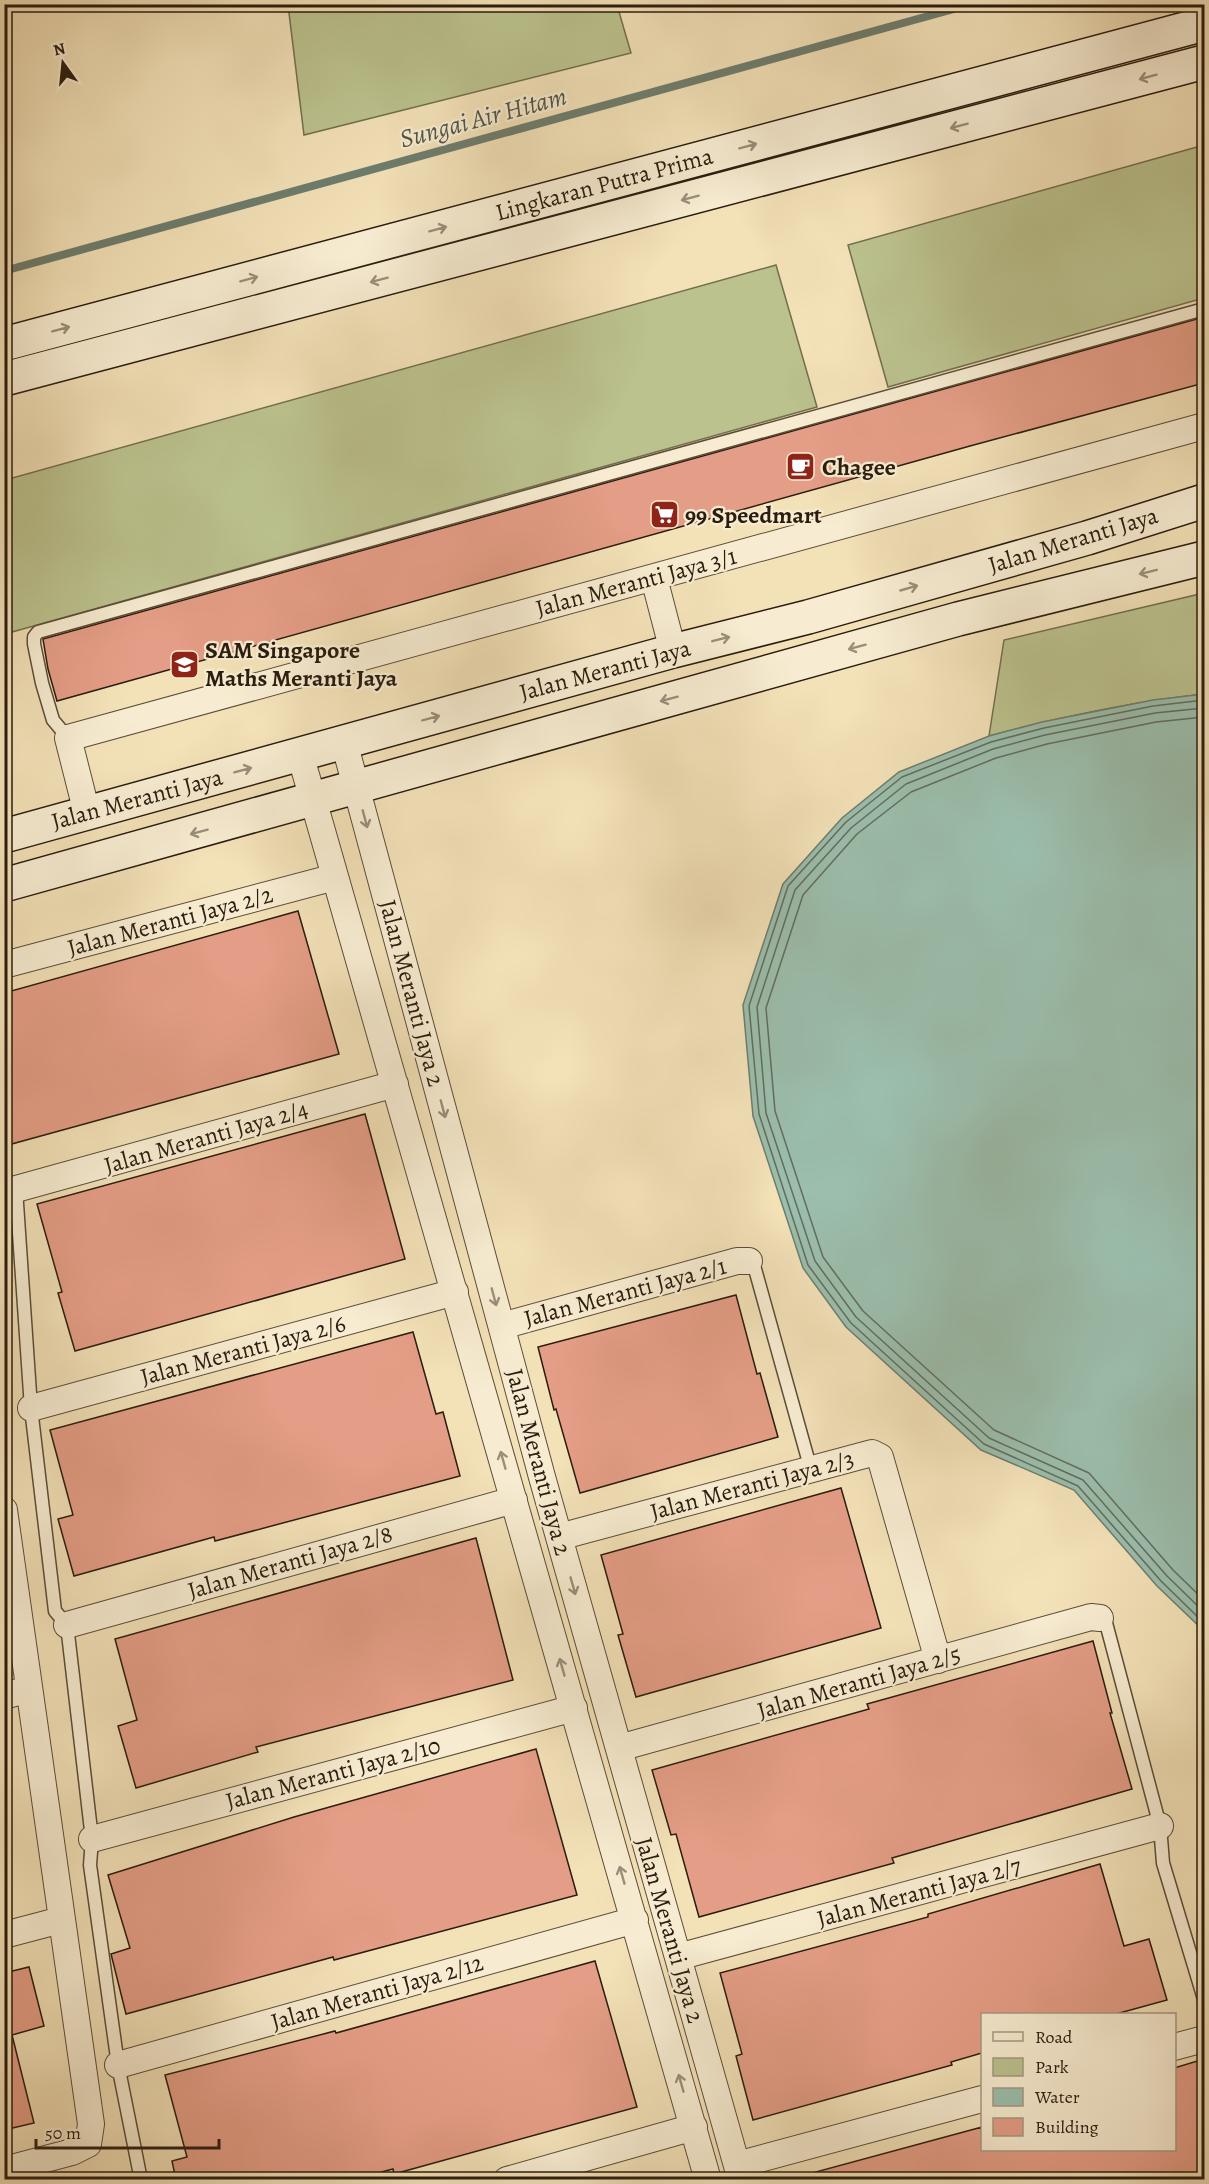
<svg xmlns="http://www.w3.org/2000/svg" width="1209" height="2184" font-family="Alegreya,serif">
<style>
.green{fill:#bbc28e;stroke:#726f4e;stroke-width:1.5}
.water{fill:#9bbead;stroke:#6e7d6e;stroke-width:1.5}
.lines{fill:none;stroke-linecap:round;stroke-linejoin:round}
.shore{stroke:#626d5e;stroke-width:1.5}
.stream{stroke:#6e7d6e;stroke-width:8}
.building{fill:#e49d86;stroke:#2a1c0f;stroke-width:1.5}
.lane-casing{stroke:#5c4d39;stroke-width:15}
.street-casing{stroke:#5c4d39;stroke-width:28}
.secondary-casing{stroke:#2a1c0f;stroke-width:36}
.lane{stroke:#f7ecd1;stroke-width:12}
.street{stroke:#f7ecd1;stroke-width:26}
.secondary{stroke:#f7ecd1;stroke-width:33}
.oneway{stroke:#9b8e7a}
.labels{text-anchor:middle;stroke-width:4.5;stroke-linejoin:round;paint-order:stroke}
.street-label{font-size:24px;fill:#2a1c0f;stroke:#f7ecd1}
.poi-label{font-size:24px;font-weight:bold;fill:#2a1c0f;stroke:#f7ecd1;text-anchor:start}
.water-label{font-size:26px;font-style:italic;fill:#525546;stroke:#f7ecd1}
</style>
<rect width="100%" height="100%" fill="#f3e1b8"/>
<filter id="stains"><feTurbulence type="fractalNoise" baseFrequency=".00333" numOctaves="4"/><feColorMatrix values="0 0 0 0 .2 0 0 0 0 .09 0 0 0 0 .02 0 0 0 .5 -.17"/></filter>
<radialGradient id="worn" r=".72"><stop offset=".6" stop-color="#630" stop-opacity="0"/><stop offset="1" stop-color="#630" stop-opacity=".3"/></radialGradient>
<path class="green" d="M288,5h329l14,48 -327,82z
M1204,145v153l-316,89 -40,-142z
M776,265l41,142 -812,227v-154z
M1204,593v101c-72,8 -144,23 -215,42l15,-96z"/>
<path class="water" d="M1204,694v937l-47,-45 -83,-96 -93,-40 -135,-123 -43,-59 -50,-152 -10,-111 40,-121 59,-66 57,-46 90,-36 53,-14 111,-22z"/>
<g class="lines">
<path class="shore" d="M1204,700l-51,6 -109,22 -53,14 -89,35 -56,45 -58,64 -39,120 10,108 49,151 43,58 133,121 94,42 83,95 43,42
M1204,708l-49,5 -110,22 -52,14 -87,35 -55,44 -56,62 -38,117 9,106 49,148 41,56 133,121 94,42 84,96 37,36
M1204,717l-48,5 -109,22 -51,14 -85,34 -54,42 -54,61 -37,113 9,103 48,146 40,54 131,119 95,43 84,97 31,30"/>
<path class="stream" d="M4,271l968,-267"/>
</g>
<path class="building" d="M1204,317v66l-234,63 -913,255 -9,-32 -5,-30z
M298,911l41,143 -331,91 -4,-11v-141z
M365,1114l40,145 -330,92 -17,-58 4,-1 -25,-88z
M736,1295l21,79 3,-1 18,64 -198,56 -24,-84 -2,1 -16,-63z
M413,1332l23,82 7,-2 17,64 -245,65 -1,-4 -140,39 -16,-57 15,-4 -23,-85z
M841,1488l40,140 -245,69 -18,-62 5,-1 -22,-79z
M476,1538l37,142 -257,67 2,5 -122,36 -18,-62 19,-6 -22,-81z
M1093,1641l19,72h-2l22,76 -240,69 2,5 -195,54 -23,-83 -5,1 -19,-65 217,-61 -2,-5z
M536,1749l41,146 -243,65 -1,-3 -207,57 -15,-60 19,-6 -22,-73 186,-58z
M1100,1864l24,82 25,-7 18,61 -51,14h-134v39l-31,9 1,3 -199,55 -17,-64 6,-2 -22,-81 208,-56v-3z
M595,1961l42,146 -243,67 -1,-5 -42,11h-175l-4,-19 15,-4 -22,-82 170,-44 1,2z
M29,1967l15,59 -32,9 22,88 -30,7v-157z
M1204,2059v121h-391l-1,-7 170,-46v23h192v-82z"/>
<g class="lines">
<defs>
<path id="lane" d="M68,738l-15,-18 -11,-37 -8,-39v-7l4,-5 1166,-323
M12,1188l4,1 15,219 24,203 12,14 25,214 -2,26 28,200 23,115
M749,1261l6,8 56,201
M1100,1618l6,5 54,203 3,37 41,136"/>
<path id="street" d="M654,578l19,73
M344,742l198,735 199,703
M300,754l408,1426
M87,813l-19,-75 1136,-312
M4,965l331,-88
M16,1189l379,-105
M502,1326l235,-65h12
M31,1408l424,-116
M4,1510l87,614 -3,20 -16,8 -68,18
M559,1537l313,-84 8,4 58,203
M67,1625l447,-125
M4,1696l25,-7
M619,1748l472,-131 9,1
M92,1839l482,-131
M4,1935l57,-15
M678,1957l482,-131
M1174,2047l30,-8
M118,2065l517,-145
M737,2165l245,-66
M507,2180l187,-53"/>
<path id="secondary" d="M4,344l1200,-320
M4,379l1200,-317
M4,836l669,-185 135,-34 279,-79 117,-37
M4,885l954,-266 246,-61"/>
</defs>
<use href="#lane" class="lane-casing"/>
<use href="#street" class="street-casing"/>
<use href="#secondary" class="secondary-casing"/>
<use href="#lane" class="lane"/>
<use href="#street" class="street"/>
<use href="#secondary" class="secondary"/>
</g>
<defs><path id="oneway-shaft" d="M-6 0H5M1.5-3L5.5 0L1.5 3" fill="none" stroke-width="1.6" stroke-linecap="round" stroke-linejoin="round" transform="scale(1.5)"/></defs>
<g class="oneway">
<use href="#oneway-shaft" transform="translate(1148 77) rotate(165)"/>
<use href="#oneway-shaft" transform="translate(959 126) rotate(165)"/>
<use href="#oneway-shaft" transform="translate(748 146) rotate(-15)"/>
<use href="#oneway-shaft" transform="translate(690 198) rotate(165)"/>
<use href="#oneway-shaft" transform="translate(438 229) rotate(-15)"/>
<use href="#oneway-shaft" transform="translate(249 279) rotate(-15)"/>
<use href="#oneway-shaft" transform="translate(379 280) rotate(165)"/>
<use href="#oneway-shaft" transform="translate(61 329) rotate(-15)"/>
<use href="#oneway-shaft" transform="translate(1148 572) rotate(166)"/>
<use href="#oneway-shaft" transform="translate(909 588) rotate(-16)"/>
<use href="#oneway-shaft" transform="translate(721 639) rotate(-14)"/>
<use href="#oneway-shaft" transform="translate(857 647) rotate(165)"/>
<use href="#oneway-shaft" transform="translate(669 699) rotate(165)"/>
<use href="#oneway-shaft" transform="translate(431 718) rotate(-15)"/>
<use href="#oneway-shaft" transform="translate(243 770) rotate(-15)"/>
<use href="#oneway-shaft" transform="translate(365 819) rotate(75)"/>
<use href="#oneway-shaft" transform="translate(199 832) rotate(165)"/>
<use href="#oneway-shaft" transform="translate(443 1109) rotate(75)"/>
<use href="#oneway-shaft" transform="translate(494 1297) rotate(75)"/>
<use href="#oneway-shaft" transform="translate(503 1460) rotate(-106)"/>
<use href="#oneway-shaft" transform="translate(573 1586) rotate(74)"/>
<use href="#oneway-shaft" transform="translate(562 1667) rotate(-106)"/>
<use href="#oneway-shaft" transform="translate(622 1875) rotate(-106)"/>
<use href="#oneway-shaft" transform="translate(681 2083) rotate(-106)"/>
</g>
<defs>
<symbol id="cafe-square" viewBox="-11 -11 22 22"><rect x="-9" y="-9" width="18" height="18" rx="4" fill="#8f2418" stroke="#f7ecd1"/><path d="M-5.5-4.5H6V0H3Q3 3.5 0 3.5H-2.5Q-5.5 3.5-5.5 0ZM3-3.2v2h1.7v-2ZM-6 4.5H4V6H-6Z" fill="#fff"/></symbol>
<symbol id="supermarket-square" viewBox="-11 -11 22 22"><rect x="-9" y="-9" width="18" height="18" rx="4" fill="#8f2418" stroke="#f7ecd1"/><path d="M-6-5.5h2.5l.6 2H6L4.5 2H-2.5L-4.4-4H-6ZM-1.5 3.2a1.3 1.3 0 1 0 .1 0ZM3 3.2a1.3 1.3 0 1 0 .1 0Z" fill="#fff"/></symbol>
<symbol id="school-square" viewBox="-11 -11 22 22"><rect x="-9" y="-9" width="18" height="18" rx="4" fill="#8f2418" stroke="#f7ecd1"/><path d="M0-5L7-2L0 1L-7-2ZM-4 1L0 2.5L4 1V4Q0 6-4 4Z" fill="#fff"/></symbol>
</defs>
<g fill-rule="evenodd">
<use href="#cafe-square" x="784" y="450" width="33" height="33"/>
<use href="#supermarket-square" x="648" y="498" width="33" height="33"/>
<use href="#school-square" x="168" y="648" width="33" height="33"/>
</g>
<g class="labels">
<g class="street-label">
<text transform="translate(604 184) rotate(-15)" y="8">Lingkaran Putra Prima</text>
<text transform="translate(1073 540) rotate(-17)" y="8">Jalan Meranti Jaya</text>
<text transform="translate(636 582) rotate(-15)" y="8">Jalan Meranti Jaya 3/1</text>
<text transform="translate(605 670) rotate(-15)" y="8">Jalan Meranti Jaya</text>
<text transform="translate(137 799) rotate(-15)" y="8">Jalan Meranti Jaya</text>
<text transform="translate(170 921) rotate(-15)" y="8">Jalan Meranti Jaya 2/2</text>
<text transform="translate(412 993) rotate(75)" y="8">Jalan Meranti Jaya 2</text>
<text transform="translate(206 1137) rotate(-16)" y="8">Jalan Meranti Jaya 2/4</text>
<text transform="translate(625 1292) rotate(-15)" y="8">Jalan Meranti Jaya 2/1</text>
<text transform="translate(243 1350) rotate(-15)" y="8">Jalan Meranti Jaya 2/6</text>
<text transform="translate(539 1462) rotate(75)" y="8">Jalan Meranti Jaya 2</text>
<text transform="translate(752 1485) rotate(-15)" y="8">Jalan Meranti Jaya 2/3</text>
<text transform="translate(290 1562) rotate(-16)" y="8">Jalan Meranti Jaya 2/8</text>
<text transform="translate(859 1682) rotate(-16)" y="8">Jalan Meranti Jaya 2/5</text>
<text transform="translate(333 1773) rotate(-15)" y="8">Jalan Meranti Jaya 2/10</text>
<text transform="translate(919 1892) rotate(-15)" y="8">Jalan Meranti Jaya 2/7</text>
<text transform="translate(670 1930) rotate(74)" y="8">Jalan Meranti Jaya 2</text>
<text transform="translate(377 1992) rotate(-16)" y="8">Jalan Meranti Jaya 2/12</text>
</g>
<g class="poi-label">
<text x="822" y="475">Chagee</text>
<text x="685" y="523">99 Speedmart</text>
<text x="205" y="658">SAM Singapore<tspan x="205" dy="28">Maths Meranti Jaya</tspan></text>
</g>
<g class="water-label">
<text transform="translate(483 117) rotate(-15)" y="9">Sungai Air Hitam</text>
</g>
</g>
<rect width="1209" height="2184" fill="none" stroke="#f3e1b8" stroke-width="24"/>
<rect x="6" y="6" width="1197" height="2172" fill="none" stroke="#2a1c0f" stroke-width="3"/>
<rect x="12" y="12" width="1185" height="2160" fill="none" stroke="#2a1c0f" stroke-width="1.5"/>
<rect x="981" y="2013" width="195" height="138" fill="#f7ecd1" stroke="#a59983" stroke-width="1.5"/>
<rect x="993" y="2032" width="30" height="9" fill="#f7ecd1" stroke="#a59983" stroke-width="1.5"/>
<text x="1035" y="2043" font-size="18" fill="#2a1c0f">Road</text>
<rect x="993" y="2058" width="30" height="18" fill="#bbc28e" stroke="#a59983" stroke-width="1.5"/>
<text x="1035" y="2073" font-size="18" fill="#2a1c0f">Park</text>
<rect x="993" y="2088" width="30" height="18" fill="#9bbead" stroke="#a59983" stroke-width="1.5"/>
<text x="1035" y="2103" font-size="18" fill="#2a1c0f">Water</text>
<rect x="993" y="2118" width="30" height="18" fill="#e49d86" stroke="#a59983" stroke-width="1.5"/>
<text x="1035" y="2133" font-size="18" fill="#2a1c0f">Building</text>
<g transform="translate(63 63) rotate(345)" stroke="#f7ecd1" stroke-width="4.5" paint-order="stroke">
<path d="M0-4.5L10 22L0 15L-10 22Z" fill="#2a1c0f"/>
<text y="-9" font-size="16" font-weight="bold" text-anchor="middle" fill="#2a1c0f">N</text>
</g>
<path d="M36 2139v9h183v-9" fill="none" stroke="#2a1c0f" stroke-width="3"/>
<text x="45" y="2139" font-size="18" fill="#2a1c0f" stroke="#f7ecd1" stroke-width="4.5" paint-order="stroke">50 m</text>
<rect width="100%" height="100%" filter="url(#stains)"/>
<rect width="100%" height="100%" fill="url(#worn)"/>
</svg>
